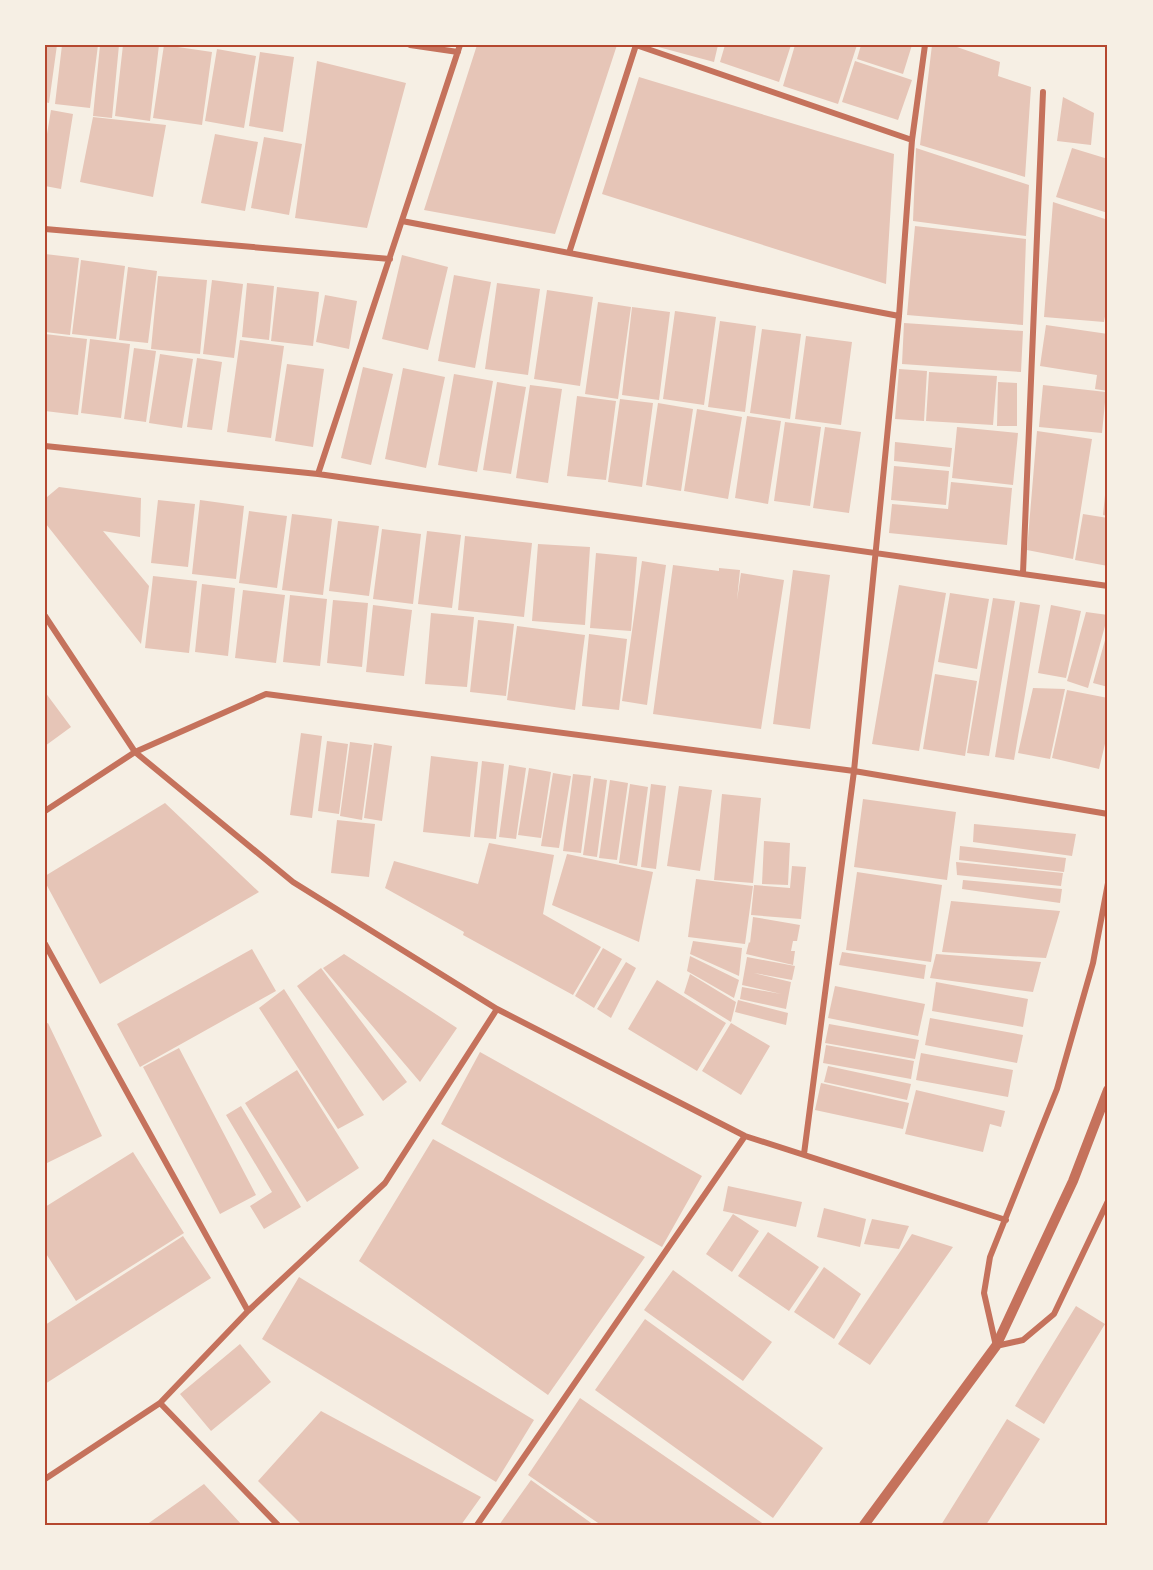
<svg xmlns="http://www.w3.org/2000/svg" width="1153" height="1570" font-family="Karla,sans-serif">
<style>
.building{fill:#e6c5b7}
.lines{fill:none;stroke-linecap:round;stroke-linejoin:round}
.minor{stroke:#c5725c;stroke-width:6}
.tertiary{stroke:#c5725c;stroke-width:10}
.neatline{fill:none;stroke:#b5482f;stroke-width:2}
</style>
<rect width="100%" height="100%" fill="#f6efe4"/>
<path class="building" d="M45,45h12l-8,58 -4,-1z
M62,45h36l-8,63 -35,-4z
M100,45h19l-7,73 -19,-2z
M123,45h36l-9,76 -35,-5z
M164,45l48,7 -10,73 -49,-7z
M477,45h140l-62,189 -131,-24z
M651,45h67l-4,17z
M725,45h66l-12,37 -59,-20z
M795,45h62l-19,59 -55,-18z
M861,45h51l-9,29 -46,-15z
M932,45h26l-1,2 43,15 -2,14 33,11 -6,90 -105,-32z
M217,49l39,7 -12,72 -39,-7z
M260,52l34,5 -11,75 -34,-6z
M317,61l89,22 -39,145 -72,-10z
M855,61l57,19 -14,40 -56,-18z
M639,77l255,77 -8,130 -284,-90z
M1063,97l31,16 -3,32 -34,-4z
M51,110l22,4 -12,75 -16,-3v-40z
M93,117l73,8 -13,72 -73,-15z
M215,134l43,8 -13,69 -44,-8z
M264,137l38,7 -13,71 -38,-7z
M916,148l113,37 -3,51 -113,-15z
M1072,148l36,11v54l-52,-16z
M1053,202l55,18v80l-4,22 -60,-5z
M915,226l111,13 -3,86 -116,-10z
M45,254l34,4 -9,77 -25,-3z
M402,255l46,12 -20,83 -46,-11z
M81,260l44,6 -9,73 -44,-5z
M128,267l29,4 -9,72 -29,-3z
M454,275l37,7 -16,86 -37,-7z
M158,276l49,4 -7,74 -49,-5z
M212,280l31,4 -9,74 -31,-4z
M247,283l27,3 -5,54 -27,-3z
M497,283l43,6 -12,86 -43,-6z
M277,287l42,5 -6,54 -42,-5z
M547,290l46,7 -13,89 -46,-7z
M325,295l32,6 -8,48 -33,-7z
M598,302l33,5 -13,92 -33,-5z
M632,307l38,5 -11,88 -37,-5z
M675,311l41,6 -12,88 -41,-6z
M720,321l36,5 -11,86 -37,-5z
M904,323l119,8 -2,41 -119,-8z
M1046,325l62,9v57l-13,-2 2,-14 -57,-9z
M762,329l39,5 -11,85 -40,-6z
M45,334l42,5 -9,76 -33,-4z
M806,336l46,6 -11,83 -46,-6z
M90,339l40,5 -9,74 -40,-5z
M240,340l44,6 -13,92 -44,-6z
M134,348l22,3 -10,71 -22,-3z
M160,354l33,5 -11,69 -33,-5z
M197,358l25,4 -10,68 -25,-3z
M287,364l37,5 -11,78 -38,-6z
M363,367l30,7 -22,91 -30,-7z
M403,368l42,9 -19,91 -41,-9z
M899,369l28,2 -3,50 -29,-2z
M929,372l68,4 -4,49 -67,-4z
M454,374l39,7 -16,91 -39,-7z
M497,382l29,5 -15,87 -28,-4z
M998,382l19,1v43h-20z
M530,385l32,4 -14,94 -32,-5z
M1043,385l63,7 -4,41 -63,-6z
M577,396l39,5 -10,79 -39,-4z
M620,399l33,4 -11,84 -34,-5z
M658,403l35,6 -12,82 -35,-6z
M697,409l45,8 -14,82 -44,-8z
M747,416l34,5 -13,83 -33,-6z
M785,422l36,5 -11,79 -36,-5z
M825,427l36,5 -12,81 -36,-5z
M957,427l61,6 -5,52 -61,-7z
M1037,431l55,8 -19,120 -46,-9z
M895,442l57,6 -2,19 -56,-6z
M894,466l55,5 -3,34 -55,-5z
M951,482l61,6 -5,57 -118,-12 3,-29 56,5z
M1106,485h2v31l-5,-1z
M59,487l82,11 -1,39 -37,-6 46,55 -8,58 -95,-120 -1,-20 2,-7z
M158,500l37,4 -7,63 -37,-4z
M200,500l44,6 -8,73 -44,-5z
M249,511l38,5 -10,72 -38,-5z
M292,514l40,5 -9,76 -41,-5z
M1083,514l25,4v48l-33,-6z
M338,521l41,5 -10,70 -40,-5z
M382,529l39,5 -8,70 -40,-5z
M427,531l34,4 -9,73 -34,-4z
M465,536l67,7 -8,74 -66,-7z
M538,544l52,3 -5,78 -53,-4z
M596,553l41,4 -6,74 -41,-3z
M642,561l24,4 -19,140 -25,-4z
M673,565l46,6v-3l21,2 -3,30 4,-27 43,7 -23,149 -108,-15z
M793,570l37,5 -20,154 -37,-5z
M153,576l44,5 -8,72 -44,-5z
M202,584l33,4 -7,68 -33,-4z
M899,585l47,8 -27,158 -47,-7z
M243,590l42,5 -9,68 -41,-5z
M950,593l39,6 -12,70 -39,-7z
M290,595l37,4 -7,67 -37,-4z
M993,598l22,3 -26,155 -22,-3z
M333,600l35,3 -6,64 -35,-4z
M1020,602l20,3 -26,155 -19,-3z
M373,605l39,5 -8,66 -38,-4z
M1051,605l30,6 -15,67 -28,-5z
M1086,612l22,3 -20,73 -21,-7z
M431,613l43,4 -7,70 -42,-3z
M478,620l36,4 -8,72 -36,-4z
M517,626l68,9 -10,75 -68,-10z
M1107,633h1v54l-15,-4z
M589,634l38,5 -8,71 -37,-4z
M935,674l42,7 -12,75 -42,-7z
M1033,688l32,1 -15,70 -32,-6z
M1067,690l41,8v33l-9,38 -47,-11z
M45,692l26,35 -26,19z
M301,733l21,3 -10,82 -22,-3z
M327,741l21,3 -9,70 -21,-3z
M350,742l22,3 -10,75 -22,-4z
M374,743l18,3 -10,75 -18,-3z
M431,756l47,6 -8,75 -47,-5z
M482,761l22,3 -8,75 -22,-2z
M509,765l17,3 -10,71 -17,-2z
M529,768l22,4 -10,66 -23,-3z
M553,773l18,3 -12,72 -18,-2z
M573,774l18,2 -10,77 -18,-2z
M594,778l13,2 -10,77 -14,-2z
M610,780l18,3 -11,77 -18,-2z
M630,784l18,3 -11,79 -18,-3z
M651,784l15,2 -10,83 -15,-2z
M679,786l33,4 -12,81 -33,-5z
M722,794l39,4 -8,85 -39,-3z
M863,799l93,13 -9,68 -93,-13z
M165,803l94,89 -159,92 -55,-102v-6z
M337,820l38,4 -6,53 -38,-4z
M974,824l102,10 -4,22 -99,-14z
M764,841l26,2 -2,42 -26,-1z
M489,843l65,12 -11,59 58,33 -28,48 -110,-60 1,-3 -79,-44 9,-27 84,23z
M960,846l106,12 -2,14 -105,-12z
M567,854l86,18 -14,70 -87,-37z
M956,862l107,11 -2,13 -104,-11z
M792,866l14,1 -5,52 -50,-4 3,-30 36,3z
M857,872l85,13 -11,77 -85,-12z
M696,879l57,7 -8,58 -57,-7z
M963,880l99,9 -2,14 -98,-14z
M951,901l109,10 -14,47 -104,-6z
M753,917l47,8 -3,16h-4l-2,10h4l-2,14 -47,-11 3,-12 1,1z
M693,941l49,7 -3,28 -49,-22z
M603,948l19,11 -28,49 -19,-12z
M252,949l24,42 -136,76 -23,-43z
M842,952l84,13 -2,14 -85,-14z
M344,954l113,74 -37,54 -97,-114z
M936,954l105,8 -8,30 -103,-14z
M690,956l49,24 -5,18 -47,-27z
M747,957l48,9 -3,14 -38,-7 37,9 -5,27 -46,-10 2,-12 39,7 -39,-9z
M626,962l10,6 -25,50 -14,-9z
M321,968l86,114 -24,19 -86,-115z
M690,974l46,28 -5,20 -47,-29z
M657,980l69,43 -29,48 -69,-42z
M936,982l92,17 -5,28 -91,-16z
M835,986l90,18 -7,32 -90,-18z
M284,989l80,126 -26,14 -79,-121z
M738,1000l50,13 -2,12 -51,-13z
M930,1018l93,17 -6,28 -92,-18z
M48,1023l54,113 -57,28v-140z
M731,1023l39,23 -29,49 -39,-24z
M829,1024l90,16 -4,19 -90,-16z
M826,1045l88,16 -3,18 -88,-16z
M179,1048l77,147 -36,19 -77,-147z
M480,1052l222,124 -40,71 -221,-123z
M921,1053l92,17 -5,27 -92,-17z
M828,1066l83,18 -4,16 -83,-18z
M297,1070l62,98 -52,34 -62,-99z
M821,1083l88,20 -6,26 -88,-19z
M916,1090l89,21 -4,16 -11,-3 -7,28 -78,-18z
M241,1106l60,101 -37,22 -14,-23 22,-14 -46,-77z
M433,1139l212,118 -97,138 -189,-134z
M133,1152l51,81 -108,68 -31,-49v-45z
M728,1186l74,16 -6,25 -73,-16z
M824,1208l42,11 -6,28 -43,-10z
M733,1214l26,17 -27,41 -26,-18z
M872,1219l37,7 -10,23 -35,-5z
M768,1232l51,35 -30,44 -51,-35z
M912,1234l41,13 -83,118 -32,-21z
M183,1236l28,42 -166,106v-59z
M824,1267l37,27 -27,45 -40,-27z
M673,1270l99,72 -29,39 -99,-71z
M299,1277l235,143 -38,62 -234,-143z
M1076,1306l29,18 -61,100 -29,-18z
M645,1319l178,129 -50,70 -178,-128z
M240,1344l31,38 -60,49 -31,-37z
M580,1398l185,127h-164l-73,-50z
M321,1411l160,86 -20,28h-159l-44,-44z
M1007,1419l33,20 -54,86h-45z
M531,1480l63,45h-95z
M204,1484l38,41h-96z"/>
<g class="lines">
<path class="minor" d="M410,45l48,7
M636,45l276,95
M402,221l497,95
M45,229l345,30
M569,253l67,-208
M45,446l273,28 790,112
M318,474l142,-429
M1023,573l20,-481
M45,616l90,136 158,130 204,127 248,127 261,84
M45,811l90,-59 131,-58 588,77 254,43
M1108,883l-15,80 -36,126 -67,168 -6,36 12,53 27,-6 31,-26 54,-113
M45,944l203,367
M804,1154l50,-383 45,-455 13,-176 13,-95
M160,1403l118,122
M45,1479l115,-76 88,-92 137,-128 112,-174
M477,1525l268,-389"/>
<path class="tertiary" d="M864,1525l132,-179 77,-165 35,-91"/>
</g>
<rect width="1153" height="1570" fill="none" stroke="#f6efe4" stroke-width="93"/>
<rect x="46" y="46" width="1060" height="1478" class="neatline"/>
</svg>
